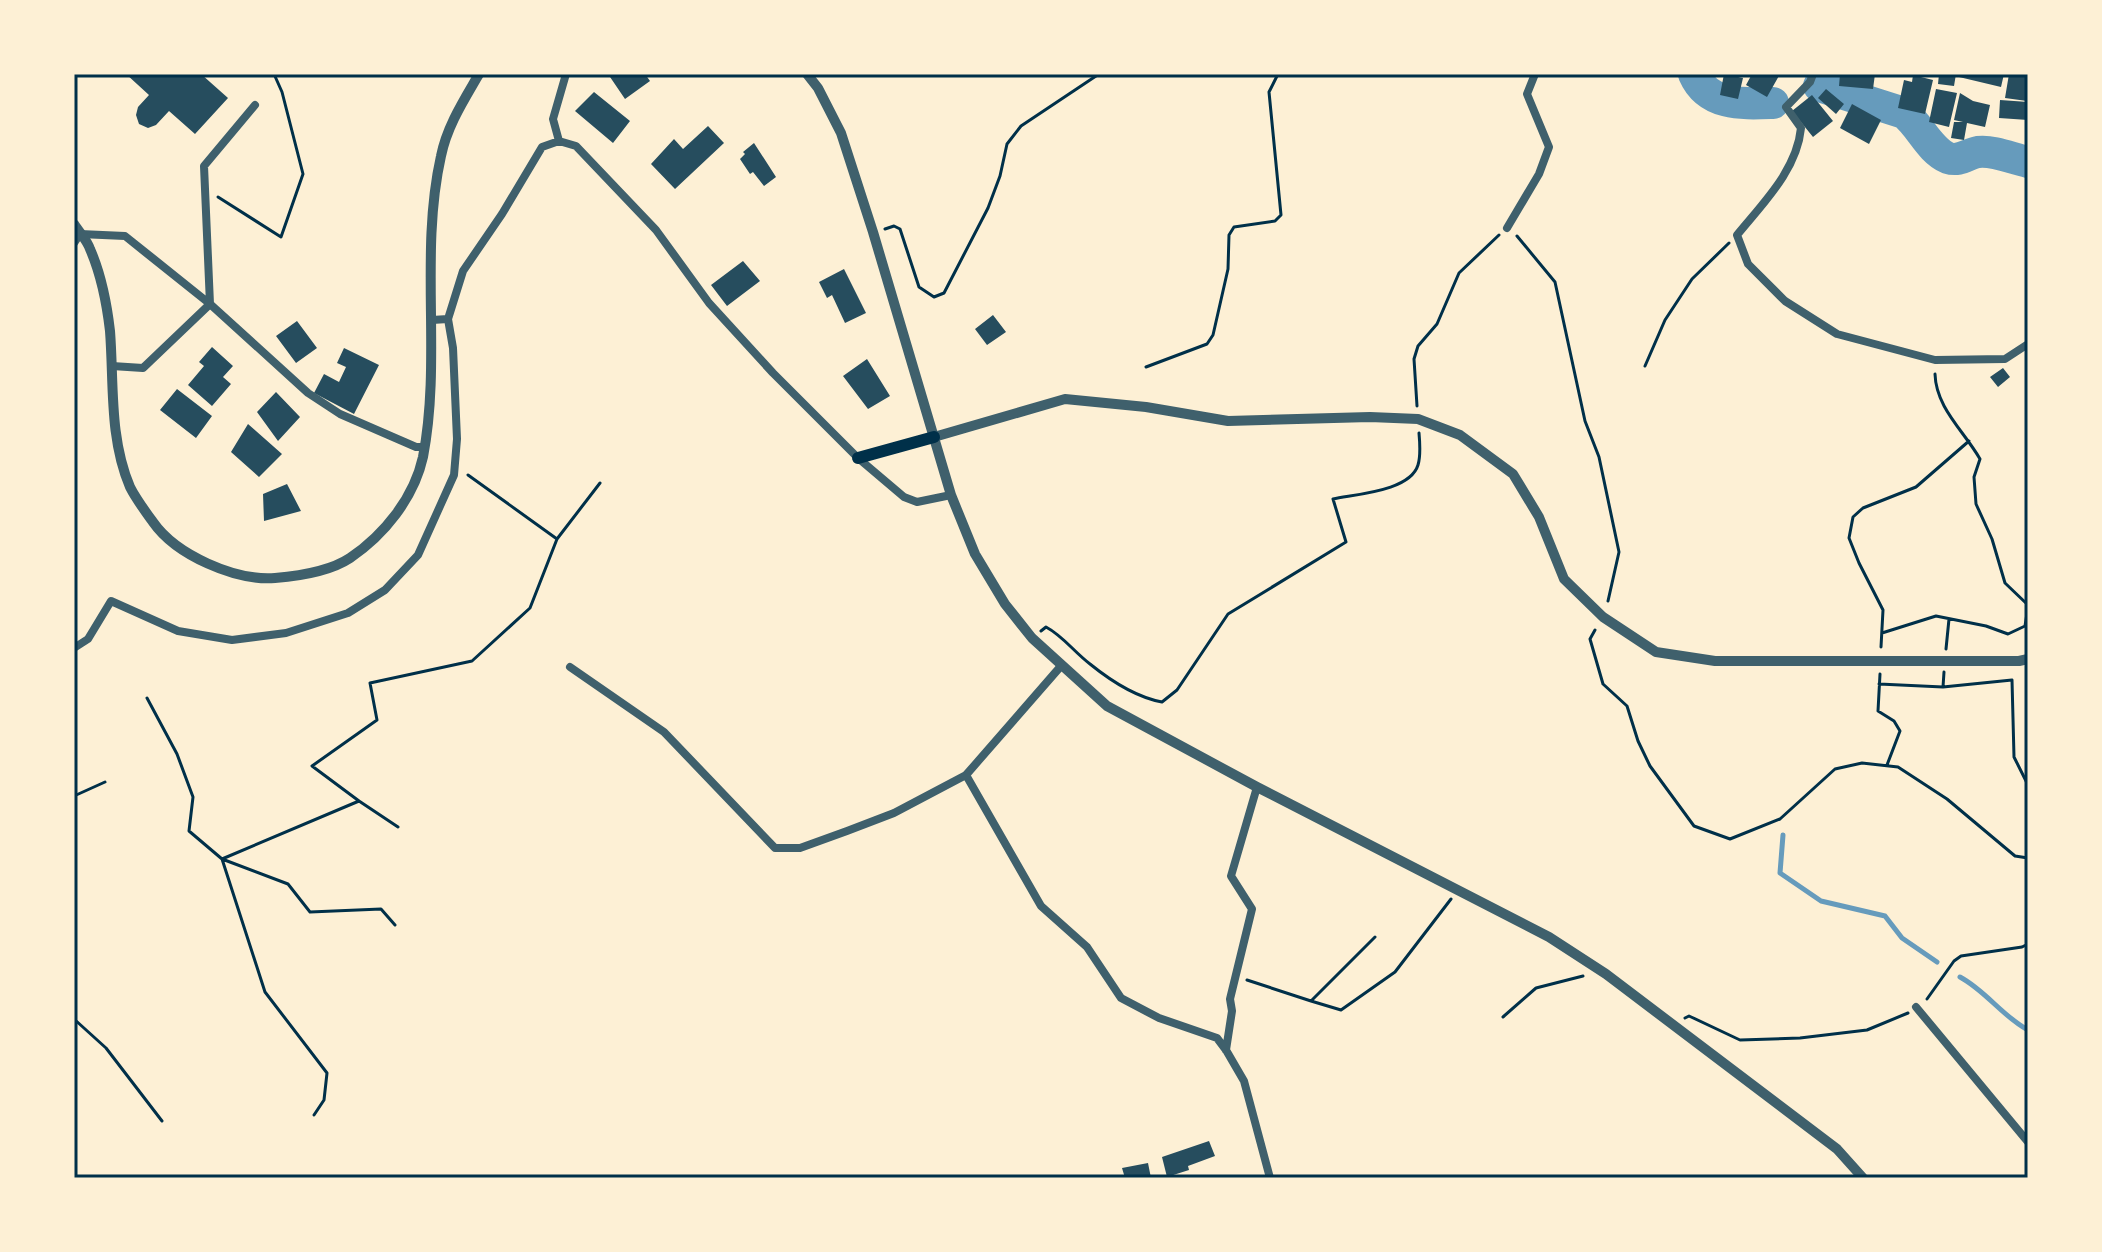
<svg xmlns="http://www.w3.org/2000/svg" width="2102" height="1252" font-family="'IBM Plex Sans',sans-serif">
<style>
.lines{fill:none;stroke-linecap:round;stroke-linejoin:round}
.stream{stroke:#669bbc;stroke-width:5}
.river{stroke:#669bbc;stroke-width:32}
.building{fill:#264d5e}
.path{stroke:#003049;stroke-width:3}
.minor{stroke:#3f606c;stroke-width:8}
.tertiary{stroke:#3f606c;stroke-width:10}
.secondary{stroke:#003049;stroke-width:12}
.neatline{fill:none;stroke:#003049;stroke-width:3}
</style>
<rect width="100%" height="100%" fill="#fdf0d5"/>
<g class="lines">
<path class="stream" d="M1783,835l-3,38 41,28 64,15 17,22 35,24
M1960,977c26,14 42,39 68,53"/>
<path class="river" d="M1694,74c14,32 48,30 79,29
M1819,86l85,27c16,12 25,37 44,45 12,4 19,-4 30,-6 16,-2 35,7 50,10"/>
</g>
<path class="building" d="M126,74h75l27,24 -33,36 -26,-23 -13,14 -8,3 -9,-4 -3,-9 2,-8 11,-12z
M608,74h37l5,7 -25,18z
M1724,74l19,4 -5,21 -18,-4z
M1752,74h28l-13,23 -21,-12z
M1840,74h35l-2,15 -34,-3z
M1939,74h17l-2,12 -16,-2z
M1959,74h45l-3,13 -42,-10z
M2009,74h19l-1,27 -22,-3z
M1913,75l20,5 -8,34 -27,-6 6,-28 8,2z
M1826,89l18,15 -8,10 -18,-16z
M1936,89l21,4 -8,34 -20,-5z
M594,92l36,29 -17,22 -38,-32z
M1960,93l13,8 17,4 -5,22 -18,-4 -3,17 -13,-2 3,-16h9l-9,-2z
M1812,95l21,26 -20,16 -21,-26z
M2000,100l28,2v18l-29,-2z
M1852,104l29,16 -12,24 -29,-16z
M708,126l16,17 -49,46 -24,-25 23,-25 9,10z
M754,143l22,34 -12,9 -11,-14 -3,2 -10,-15 5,-5 -2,-2z
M743,261l17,20 -33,25 -16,-21z
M844,269l22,44 -21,10 -13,-28 -5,3 -8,-16z
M993,315l13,17 -19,13 -12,-16z
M297,321l20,27 -21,15 -20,-27z
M212,347l21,19 -10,11 8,7 -19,22 -24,-21 16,-19 -5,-4z
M344,348l35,17 -25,49 -40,-21 10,-19 15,8 7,-15 -9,-4z
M867,359l23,37 -22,13 -25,-33z
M2003,368l7,9 -12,10 -8,-10z
M177,389l35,27 -16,22 -36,-28z
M276,392l24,25 -22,24 -21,-29z
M248,424l34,30 -23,23 -28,-25z
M287,484l14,27 -37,10 -1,-27z
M1209,1141l6,15 -27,10 1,4 -22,7 -5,-20z
M1148,1163l3,15h-26l-3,-10z"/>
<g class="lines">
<path class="path" d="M218,197l63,40 22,-63 -21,-82 -8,-18
M885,229l9,-3 6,3 19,58 15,10 10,-4 44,-85 12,-32 7,-32 14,-18 78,-52
M1517,236l38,46 30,139 14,36 20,95 -11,49
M1645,366l20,-46 27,-41 37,-36
M1146,367l61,-23 6,-9 15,-66 1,-34 5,-8 41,-6 6,-6 -12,-123 9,-18
M1935,374c1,34 29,57 45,85l-6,18 2,27 16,35 13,44 23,22
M1417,406l-3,-47 4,-13 19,-22 22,-51 40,-38
M468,475l89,64 43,-56
M1595,630l-5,9 13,45 24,22 11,35 12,25 44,60 36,13 50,-20 55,-50 27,-6 36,4 49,32 68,57 13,2
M1041,631l5,-4c17,9 28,25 44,37 21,17 45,33 72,38l15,-12 51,-76 118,-72 -13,-43c24,-5 77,-8 85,-34 3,-10 2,-21 1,-32
M1882,633l54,-17 50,10 22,8 17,-8 3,-19
M1881,647l2,-37 -24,-47 -10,-25 4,-21 10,-9 53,-21 53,-46
M1946,649l3,-30
M1944,672l-1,15 69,-7 2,77 14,28
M1880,674l-2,37 16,10 6,10 -13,34
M1879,684l64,3
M147,698l30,56 16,43 -4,34 33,28 137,-58 -47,-35 65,-46 -7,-37 102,-22 58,-53 27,-69
M74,796l31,-14
M359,801l39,26
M222,859l43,133 62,81 -3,27 -10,15
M222,859l66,25 22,28 71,-3 14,16
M1247,980l64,21 64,-64
M1927,999l27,-38 7,-5 61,-9 6,-3
M1311,1001l30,9 54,-38 56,-73
M1503,1017l33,-29 47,-12
M1685,1018l4,-2 51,24 60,-2 67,-8 41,-17
M74,1019l32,29 56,73"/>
<path class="minor" d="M1813,74l-3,8 -24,25 15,21c-4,42 -38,75 -64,107l11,29 37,37 52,33 98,26 70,-1 23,-15
M559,141l-6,-22 13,-45
M1507,228l32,-54 10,-27 -22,-53 8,-20
M74,243l6,-9 45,2 85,68 -6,-138 51,-61
M432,320l16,-1 15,-48 39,-57 40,-67 17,-6 17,5 80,84 53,73 64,70 85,85 46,39 13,5 34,-7
M112,366l31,2 67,-64 98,89 32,21 76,33h7
M74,648l14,-9 23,-38 67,30 54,9 54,-7 62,-20 37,-23 33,-35 36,-80 3,-36 -4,-91 -5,-29
M570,667l94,65 111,116h25l47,-17 47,-18 72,-38 95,-109
M966,775l75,131 46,41 34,51 38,20 58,20 9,12 18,31 26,97
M1916,1007l112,135
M1226,1050l6,-39 -2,-12 22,-90 -21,-33 26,-89"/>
<path class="tertiary" d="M807,74l11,14 23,45 32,99 78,263 24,59 30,50 27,34 75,68 150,81 292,150 57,37 231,175 26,29
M74,224c5,8 13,16 16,25 11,25 17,56 20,82 4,52 -1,107 20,156 6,12 15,24 23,35 23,33 82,59 122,56 24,-2 54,-6 75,-20 34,-23 64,-60 73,-101 19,-99 -4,-203 18,-301 6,-30 23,-56 38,-82
M934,437l131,-38 81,8 82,14 142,-4 48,2 42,16 53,39 26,43 25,62 39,38 53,35 59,9h304l9,-2"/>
<path class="secondary" d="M858,458l76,-21"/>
</g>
<rect width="2102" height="1252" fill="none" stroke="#fdf0d5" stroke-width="152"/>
<rect x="76" y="76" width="1950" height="1100" class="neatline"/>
</svg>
